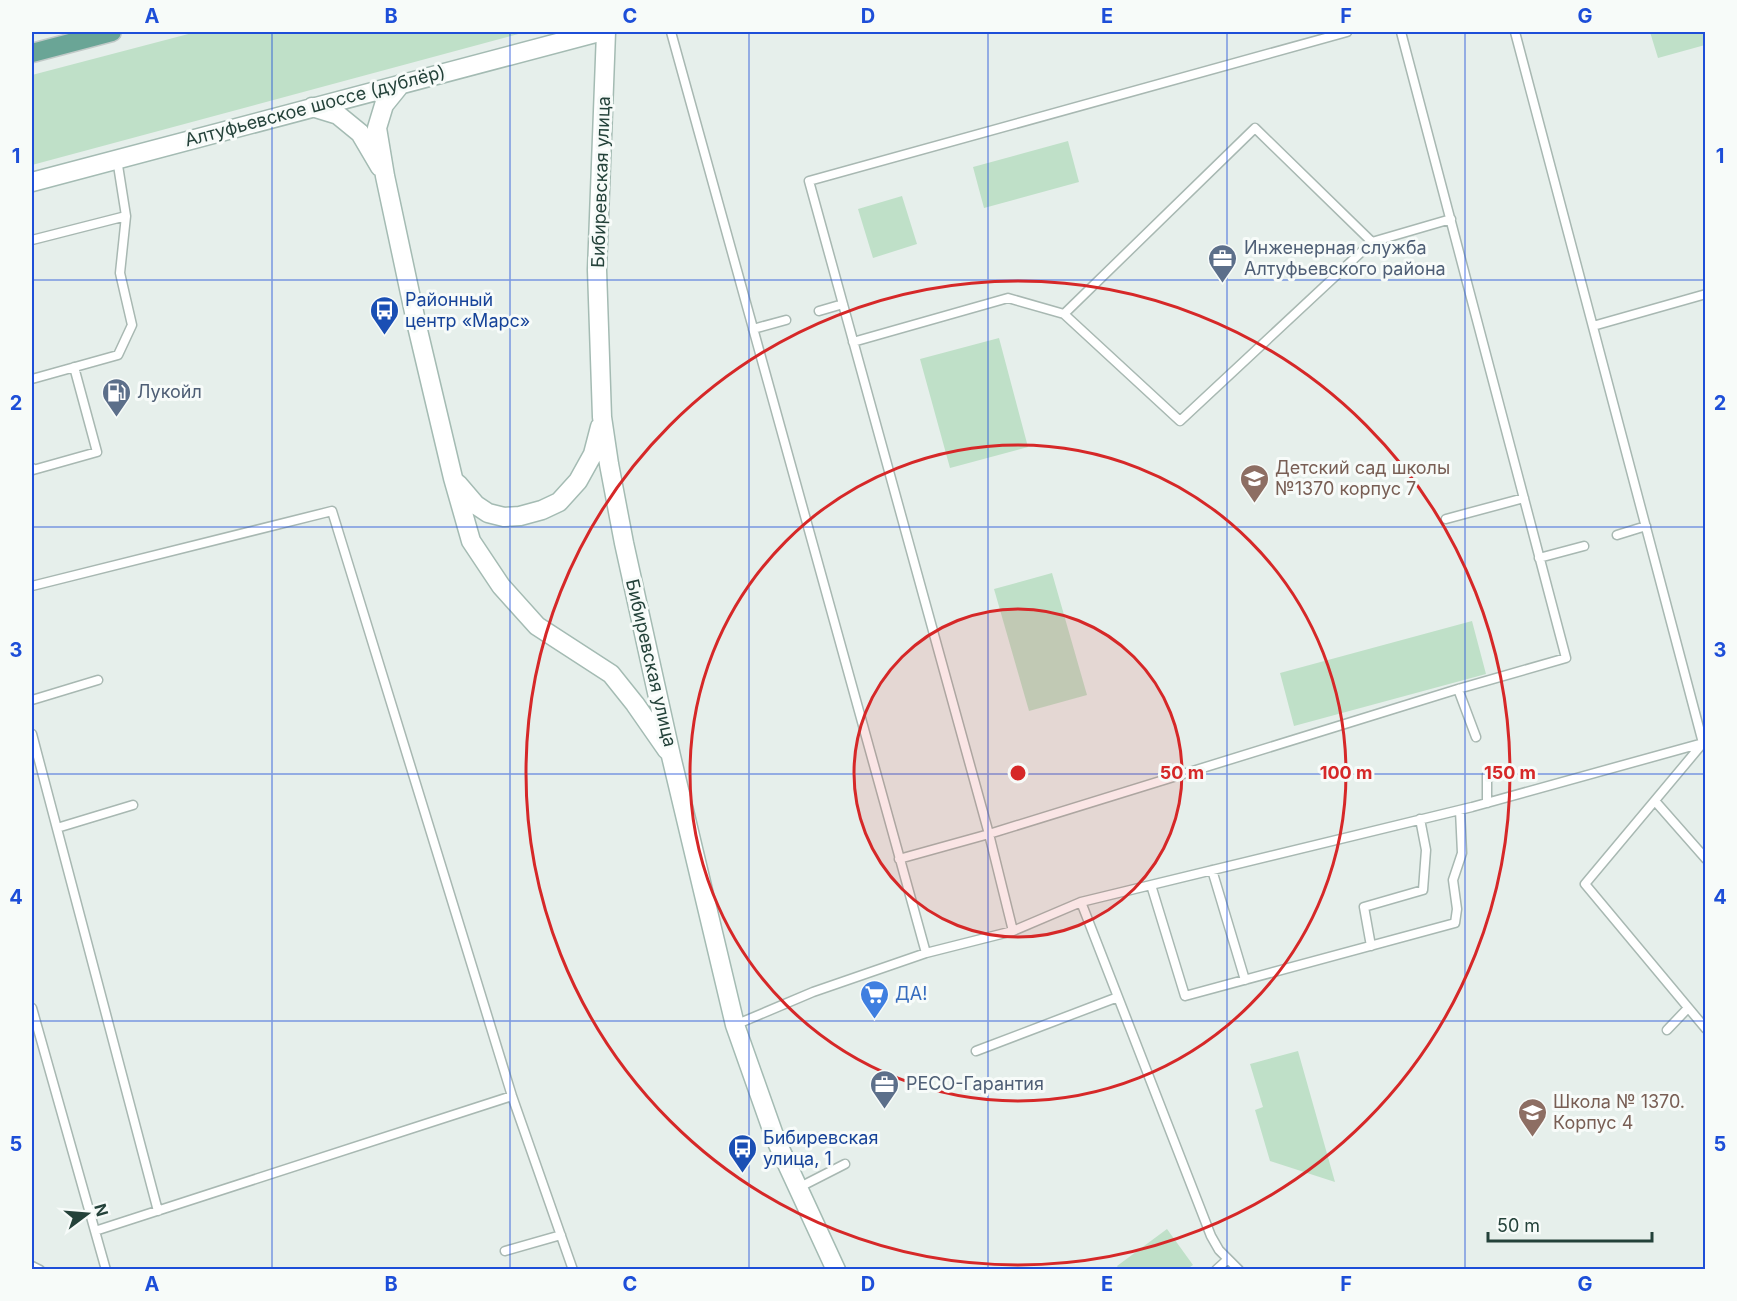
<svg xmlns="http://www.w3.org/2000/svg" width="1737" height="1301" font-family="Inter,sans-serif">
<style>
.green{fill:#bfe0c8}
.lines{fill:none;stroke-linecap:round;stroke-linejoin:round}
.service-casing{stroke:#a8b8b2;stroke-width:11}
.secondary-casing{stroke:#a4bbb3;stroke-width:21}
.primary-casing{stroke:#c2cac8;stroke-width:21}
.service{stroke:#fff;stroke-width:8}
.secondary{stroke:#fff;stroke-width:18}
.primary{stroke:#6aa596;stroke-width:18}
.grid{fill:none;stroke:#1d4ed8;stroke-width:1.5;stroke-opacity:0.55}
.ring{fill:none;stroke:#d62828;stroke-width:3}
.labels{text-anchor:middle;stroke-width:6;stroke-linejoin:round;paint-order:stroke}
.street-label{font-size:18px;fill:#24423a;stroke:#f7fbf9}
.service-label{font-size:18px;fill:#4e5e75;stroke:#f7fbf9;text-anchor:start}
.transit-label{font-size:18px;fill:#164399;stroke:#f7fbf9;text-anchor:start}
.education-label{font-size:18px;fill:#785e54;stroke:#f7fbf9;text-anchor:start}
.shop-label{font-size:18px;fill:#366cbe;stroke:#f7fbf9;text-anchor:start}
.centre{fill:#d62828;stroke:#f7fbf9;stroke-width:3}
.ring-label{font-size:18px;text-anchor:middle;font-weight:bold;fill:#d62828;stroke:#f7fbf9;stroke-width:6;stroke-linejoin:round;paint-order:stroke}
.neatline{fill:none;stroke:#1d4ed8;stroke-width:2}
.grid-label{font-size:20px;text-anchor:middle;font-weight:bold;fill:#1d4ed8}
</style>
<rect width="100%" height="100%" fill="#e6efeb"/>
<path class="green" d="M196,32h330l-494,133v-90z
M1650,32h55v13l-47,13z
M1068,141l11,41 -95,26 -11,-41z
M902,196l15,48 -44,14 -15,-49z
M999,338l29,109 -78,21 -30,-109z
M1052,573l35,122 -58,16 -35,-122z
M1472,621l14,53 -192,52 -14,-53z
M1298,1051l37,131 -65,-21 -15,-51 8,-3 -13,-43z
M1167,1229l26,36 -6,4h-68l-2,-3z"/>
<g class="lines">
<defs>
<path id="service" d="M671,32l255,921
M32,240l94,-24
M819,311l24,-7
M1064,314l116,107 192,-179 79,-23
M1593,326l113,-32
M753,329l33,-9
M853,342l155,-44 56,16 191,-186 117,114
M32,379l86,-24 14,-30 -12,-52 6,-57 -9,-57
M32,468l1,2 64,-18 -23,-85
M1446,519l78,-21
M1617,535l29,-9
M1539,558l45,-12
M32,586l300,-75 180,585 61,174
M1458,689l18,48
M32,700l66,-20
M32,734l126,477
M1703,743l-118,141 121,145
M1487,775v28
M1655,801l51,58
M57,828l76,-23
M899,859l90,-25 -180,-653 538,-149
M1212,870l33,110
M1151,885l34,111 270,-73 2,-14 -4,-29 9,-27 -2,-43
M1081,902l130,334 8,14 20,20
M1013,931l-24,-97 469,-145 108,-31 -165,-626
M1371,946l-7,-39 59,-17 3,-40 -6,-31
M32,1008l74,262
M735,1025l78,-33 113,-39 87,-22 68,-29 391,-95 231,-64 -188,-711
M1667,1030l21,-22
M976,1051l142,-54
M798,1188l47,-24
M95,1231l417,-135
M505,1251l56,-16
M32,1266l8,4
M1216,1270l12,-11"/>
<path id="secondary" d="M606,32l-9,238 5,147 7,47 15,79 47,213 64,269 40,113 61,132
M401,84l-17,21 -7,23 8,48 32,150 36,152 18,63 30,45 36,40 74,48 24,30 32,46
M312,107l26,8 22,18 20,34
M32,182l567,-150
M458,484l18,21 12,8 16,4 16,-1 22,-6 17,-8 19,-21 15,-27 7,-27"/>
<path id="primary" d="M32,53l80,-21"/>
</defs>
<use href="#service" class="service-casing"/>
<use href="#secondary" class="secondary-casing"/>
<use href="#primary" class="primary-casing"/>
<use href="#service" class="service"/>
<use href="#secondary" class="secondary"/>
<use href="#primary" class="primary"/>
</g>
<path class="grid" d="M272,32v1238M510,32v1238M749,32v1238M988,32v1238M1227,32v1238M1465,32v1238M32,280h1674M32,527h1674M32,774h1674M32,1021h1674"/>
<circle cx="1018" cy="773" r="164" fill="#d62828" fill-opacity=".12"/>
<g class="ring">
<circle cx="1018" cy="773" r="164"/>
<circle cx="1018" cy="773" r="328"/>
<circle cx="1018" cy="773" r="492"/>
</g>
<defs>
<symbol id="office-pin" viewBox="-11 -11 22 30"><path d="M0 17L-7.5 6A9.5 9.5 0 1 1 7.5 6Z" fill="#5c6f8a" stroke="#f7fbf9"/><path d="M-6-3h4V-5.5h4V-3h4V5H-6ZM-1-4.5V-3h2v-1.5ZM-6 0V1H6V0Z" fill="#fff"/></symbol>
<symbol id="bus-pin" viewBox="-11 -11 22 30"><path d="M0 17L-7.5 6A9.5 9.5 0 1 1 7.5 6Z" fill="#1a4fb4" stroke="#f7fbf9"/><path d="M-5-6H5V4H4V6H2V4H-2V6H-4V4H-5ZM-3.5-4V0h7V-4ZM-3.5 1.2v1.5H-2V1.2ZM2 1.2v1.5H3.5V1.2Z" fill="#fff"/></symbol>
<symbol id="fuel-pin" viewBox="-11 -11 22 30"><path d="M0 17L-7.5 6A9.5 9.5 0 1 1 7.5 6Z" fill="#5c6f8a" stroke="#f7fbf9"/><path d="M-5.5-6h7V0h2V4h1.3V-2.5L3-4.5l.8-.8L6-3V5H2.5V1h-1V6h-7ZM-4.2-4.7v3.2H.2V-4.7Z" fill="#fff"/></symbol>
<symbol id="school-pin" viewBox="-11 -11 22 30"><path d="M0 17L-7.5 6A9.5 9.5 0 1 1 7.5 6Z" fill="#8d6e63" stroke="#f7fbf9"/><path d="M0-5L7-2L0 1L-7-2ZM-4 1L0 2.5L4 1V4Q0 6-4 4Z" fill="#fff"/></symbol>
<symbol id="supermarket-pin" viewBox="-11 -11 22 30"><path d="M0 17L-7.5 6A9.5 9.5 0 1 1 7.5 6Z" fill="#3f7fe0" stroke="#f7fbf9"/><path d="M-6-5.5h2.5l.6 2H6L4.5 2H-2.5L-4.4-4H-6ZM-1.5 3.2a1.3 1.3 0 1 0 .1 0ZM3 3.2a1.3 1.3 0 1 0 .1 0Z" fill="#fff"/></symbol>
</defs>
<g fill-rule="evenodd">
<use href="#office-pin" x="1206" y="242" width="33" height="45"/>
<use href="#bus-pin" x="368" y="294" width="33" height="45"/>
<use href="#fuel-pin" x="100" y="376" width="33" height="45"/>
<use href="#school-pin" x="1238" y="462" width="33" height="45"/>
<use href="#supermarket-pin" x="858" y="978" width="33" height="45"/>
<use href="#office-pin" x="868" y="1068" width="33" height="45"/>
<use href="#school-pin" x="1516" y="1096" width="33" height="45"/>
<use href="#bus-pin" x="726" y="1132" width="33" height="45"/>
</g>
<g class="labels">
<g class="street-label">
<text transform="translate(315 106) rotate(-15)" y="6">Алтуфьевское шоссе (дублёр)</text>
<text transform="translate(601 182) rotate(-88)" y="6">Бибиревская улица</text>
<text transform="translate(651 663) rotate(77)" y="6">Бибиревская улица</text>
</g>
<g class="service-label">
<text x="1244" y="254">Инженерная служба<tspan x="1244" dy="21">Алтуфьевского района</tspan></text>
<text x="137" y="398">Лукойл</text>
<text x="906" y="1090">РЕСО-Гарантия</text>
</g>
<g class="transit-label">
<text x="405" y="306">Районный<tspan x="405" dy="21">центр «Марс»</tspan></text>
<text x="763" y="1144">Бибиревская<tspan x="763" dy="21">улица, 1</tspan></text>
</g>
<g class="education-label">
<text x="1275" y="474">Детский сад школы<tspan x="1275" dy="21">№1370 корпус 7</tspan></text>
<text x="1553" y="1108">Школа № 1370.<tspan x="1553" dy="21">Корпус 4</tspan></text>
</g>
<g class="shop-label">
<text x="895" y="1000">ДА!</text>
</g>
</g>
<circle cx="1018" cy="773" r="9" class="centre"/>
<g class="ring-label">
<text x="1182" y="779">50 m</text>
<text x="1346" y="779">100 m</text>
<text x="1510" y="779">150 m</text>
</g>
<rect width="1737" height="1301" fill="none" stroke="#f7fbf9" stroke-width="66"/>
<g transform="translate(87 1214) rotate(74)" stroke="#f7fbf9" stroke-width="4.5" paint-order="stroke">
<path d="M0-4.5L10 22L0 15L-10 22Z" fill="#24423a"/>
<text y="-9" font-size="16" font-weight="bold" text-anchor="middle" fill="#24423a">N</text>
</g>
<path d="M1488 1232v9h164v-9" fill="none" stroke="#24423a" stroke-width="3"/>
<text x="1497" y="1232" font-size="18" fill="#24423a" stroke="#f7fbf9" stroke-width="4.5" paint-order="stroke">50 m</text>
<rect x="33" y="33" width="1671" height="1235" class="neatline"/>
<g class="grid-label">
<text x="152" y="23">A</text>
<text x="391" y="23">B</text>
<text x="630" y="23">C</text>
<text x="868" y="23">D</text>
<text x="1107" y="23">E</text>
<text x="1346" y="23">F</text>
<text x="1585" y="23">G</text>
<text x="16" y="163">1</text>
<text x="1720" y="163">1</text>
<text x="16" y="410">2</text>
<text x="1720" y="410">2</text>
<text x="16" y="657">3</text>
<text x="1720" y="657">3</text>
<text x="16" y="904">4</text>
<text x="1720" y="904">4</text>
<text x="16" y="1151">5</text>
<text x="1720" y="1151">5</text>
<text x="152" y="1291">A</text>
<text x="391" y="1291">B</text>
<text x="630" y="1291">C</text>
<text x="868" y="1291">D</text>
<text x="1107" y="1291">E</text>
<text x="1346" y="1291">F</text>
<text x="1585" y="1291">G</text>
</g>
</svg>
